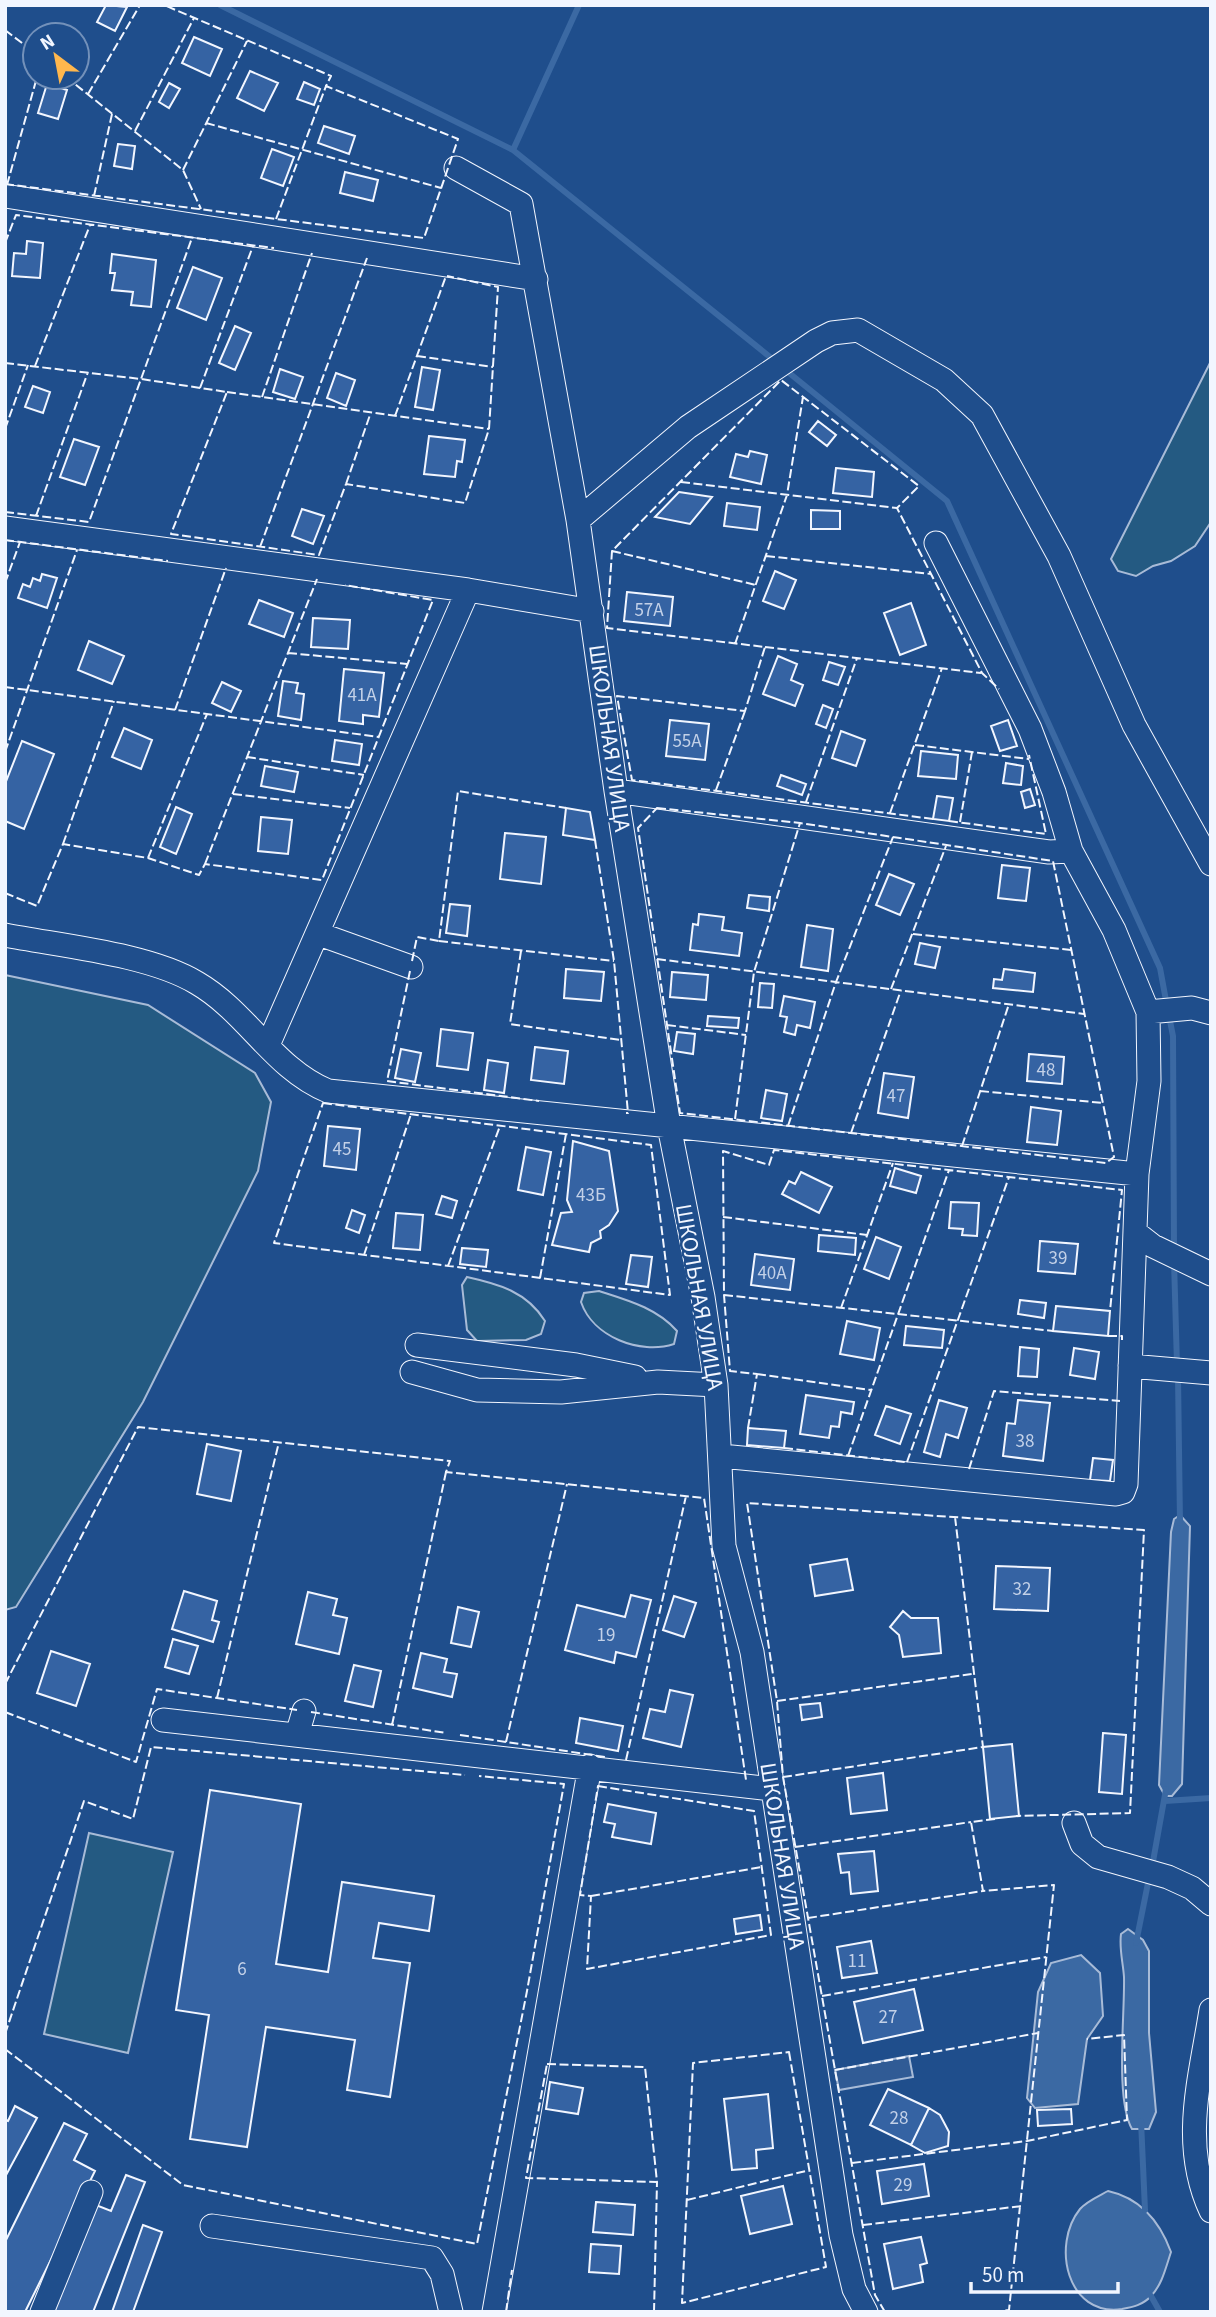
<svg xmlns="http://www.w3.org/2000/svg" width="1216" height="2317" font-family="'Source Sans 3',sans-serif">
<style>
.green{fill:#245a82;stroke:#a8bbd7;stroke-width:2}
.parking{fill:#305b95;stroke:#a8bbd7;stroke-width:2}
.water{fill:#3b69a3;stroke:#a8bbd7;stroke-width:2}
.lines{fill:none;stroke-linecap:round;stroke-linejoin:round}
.stream{stroke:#3b69a3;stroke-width:6}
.building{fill:#3563a3;stroke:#f2f6ff;stroke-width:2}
.minor-casing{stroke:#f2f6ff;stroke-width:25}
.minor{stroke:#1f4e8c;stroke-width:23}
.fence{stroke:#f2f6ff;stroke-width:2;stroke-dasharray:9 3.5;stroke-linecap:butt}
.labels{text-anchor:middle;stroke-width:5;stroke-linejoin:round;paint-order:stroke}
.number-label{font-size:19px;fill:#c3d1e8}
.street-label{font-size:23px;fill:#f2f6ff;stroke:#1f4e8c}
</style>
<rect width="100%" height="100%" fill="#1f4e8c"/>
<path class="green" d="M1211,361v161l-16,24 -24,15 -18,5 -17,10 -18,-5 -7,-12z
M5,975l143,30 107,68 16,29 -13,69 -115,231 -127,205 -11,3z
M467,1277c32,7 60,15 78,44l-4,13 -15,6 -49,1 -10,-11 -5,-45z
M599,1291c28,9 58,17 78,40l-3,13c-34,11 -81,-7 -93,-42l3,-9z
M89,1833l84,19 -45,201 -84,-19z"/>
<path class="parking" d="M909,2056l4,21 -74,13 -4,-20z"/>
<path class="water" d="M1180,1515l10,11 -8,258 -10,12h-7l-6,-11 12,-253 3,-13z
M1128,1929l15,11 6,11v82l7,79 -7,17h-17c-17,-30 -7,-114 -8,-152 -1,-15 -5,-28 -3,-43z
M1081,1955l19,18 3,43 -16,23 -9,65 -43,4 -8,-10 11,-106 13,-29z
M1108,2191c32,7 52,31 63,61 -5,15 -9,33 -20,44 -8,9 -18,11 -29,13 -55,8 -71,-64 -42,-100 7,-8 19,-13 28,-18z"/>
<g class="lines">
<path class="stream" d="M220,5l293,145 262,211
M513,150l66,-145
M783,368l164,133 213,467 7,38
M1169,1016l4,20 1,214
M1174,1261l3,104
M1178,1376l2,147
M1165,1801l46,-3
M1152,1867l14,-78
M1136,1943l13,-65
M1141,2121l4,89
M1151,2296l9,16"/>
</g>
<path class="building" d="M106,5l21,2 -12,24 -18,-9z
M194,37l28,12 -12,27 -28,-13z
M250,71l28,12 -14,28 -27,-13z
M304,82l16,7 -6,16 -17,-6z
M169,83l11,6 -11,19 -10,-6z
M47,84l20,6 -9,29 -20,-6z
M324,126l31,10 -6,18 -31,-11z
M118,144l17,2 -3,23 -18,-3z
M272,149l22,8 -11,29 -22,-8z
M345,172l33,8 -5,21 -33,-8z
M27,241l16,2 -3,35 -28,-2 2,-23 12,1z
M112,254l44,6 -5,47 -20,-2 2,-13 -21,-2 3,-17h-5z
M193,267l29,11 -16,42 -29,-12z
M235,326l16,7 -16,37 -16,-7z
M422,367l18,3 -7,40 -18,-3z
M280,369l23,8 -8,22 -22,-7z
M336,373l19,7 -9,26 -19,-8z
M33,386l17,6 -7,21 -18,-6z
M818,421l18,14 -9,11 -18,-14z
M429,436l36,4 -3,22 -5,-1 -2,16 -31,-3z
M74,439l25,8 -14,38 -25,-8z
M750,451l17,4 -6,29 -31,-7 6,-23 12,3z
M836,468l38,4 -2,25 -39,-4z
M679,492l33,5 -22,27 -35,-7z
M727,503l33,4 -3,23 -33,-4z
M302,509l22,7 -11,28 -21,-8z
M811,510l29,1v18h-29z
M775,571l21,9 -12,29 -21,-8z
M42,574l15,4 -10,30 -29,-10 5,-14 7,3 3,-9 7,3z
M627,592l46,5 -3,29 -46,-5z
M259,600l34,13 -9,24 -35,-13z
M911,603l15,42 -26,10 -16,-42z
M313,618l37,2 -2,29 -37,-2z
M89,641l35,15 -12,28 -34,-14z
M778,656l19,8 -6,16 12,5 -8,21 -32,-12z
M829,662l16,5 -7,18 -15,-5z
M344,669l40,4 -5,44 -16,-2v9l-24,-3z
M283,681l15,2 -2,10 8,1 -3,26 -23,-4z
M222,682l19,9 -10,21 -19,-9z
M823,705l10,4 -7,19 -10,-4z
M670,720l39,4 -4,36 -39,-4z
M1008,720l9,26 -17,5 -9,-25z
M124,728l28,12 -11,29 -29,-12z
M841,731l24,9 -9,26 -24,-8z
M335,740l27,4 -3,21 -27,-4z
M22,741l32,13 -30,75 -19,-8v-37z
M921,751l37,4 -2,24 -38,-3z
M1006,763l17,3 -2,19 -18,-2z
M265,766l33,6 -4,20 -33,-6z
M781,775l25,9 -4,11 -25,-9z
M1030,789l5,16 -10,3 -4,-16z
M937,796l16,2 -4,23 -16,-2z
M176,807l16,7 -16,40 -16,-7z
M566,808l24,4 5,28 -32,-5z
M261,817l31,3 -4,34 -30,-3z
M505,833l41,4 -5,47 -41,-5z
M1002,865l28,3 -4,33 -28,-3z
M889,874l25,10 -14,31 -24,-10z
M749,895l21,2 -1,14 -22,-3z
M450,904l20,2 -3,30 -21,-3z
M699,914l25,3 -2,13 20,3 -3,23 -49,-6 3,-26 5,1z
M807,925l26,4 -5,42 -27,-4z
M920,943l20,4 -5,21 -20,-4z
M566,969l38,3 -3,29 -37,-3z
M1004,969l31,4 -2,19 -40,-4 1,-9 8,1z
M672,972l36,3 -2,25 -36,-3z
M760,983l14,1 -2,24 -14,-1z
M784,996l31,6 -5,26 -13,-3 -2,10 -11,-3 3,-15 -7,-1z
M708,1016l31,2 -1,10 -31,-2z
M441,1029l32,4 -5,37 -31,-4z
M677,1032l18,2 -2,20 -19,-3z
M535,1047l33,4 -4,33 -33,-4z
M401,1049l20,4 -6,29 -20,-4z
M1029,1054l35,3 -2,27 -35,-3z
M488,1060l20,3 -4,30 -20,-3z
M884,1073l30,4 -6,41 -30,-5z
M766,1090l21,4 -5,27 -21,-3z
M1031,1107l30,4 -4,34 -30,-3z
M328,1126l32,3 -4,41 -32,-4z
M573,1141l36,10 9,60 -9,14 -9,6 1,7 -10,5 -2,9 -37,-7 9,-32 11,-1 -5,-12z
M526,1147l25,5 -8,43 -25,-5z
M895,1168l26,8 -5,17 -26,-7z
M801,1172l31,15 -13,26 -37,-19 7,-13 6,3z
M442,1196l15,5 -5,17 -16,-4z
M951,1202l28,1 -2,33 -15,-1 1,-6 -14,-1z
M352,1210l13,5 -6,18 -13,-5z
M396,1213l27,2 -3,35 -27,-2z
M819,1235l37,3 -1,17 -37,-4z
M876,1237l25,10 -12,32 -25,-10z
M1040,1241l38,3 -3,30 -37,-3z
M462,1248l26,2 -2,17 -26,-3z
M755,1254l39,5 -4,31 -39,-5z
M631,1255l21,2 -4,30 -22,-3z
M1020,1300l26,3 -2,15 -26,-4z
M1056,1306l54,5 -2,25 -55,-5z
M847,1321l33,7 -6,32 -34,-6z
M906,1326l38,4 -2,18 -38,-3z
M1020,1347l19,2 -2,28 -19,-1z
M1074,1348l25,4 -4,27 -25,-4z
M806,1395l48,7 -2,12 -11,-2 -2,15 -8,-1 -2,12 -29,-4z
M939,1400l28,8 -9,30 -12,-4 -6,23 -16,-5z
M1018,1400l32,3 -7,58 -40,-5 4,-33 8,1z
M886,1406l25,8 -11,30 -25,-9z
M748,1428l38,3 -2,17 -37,-3z
M207,1444l34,7 -10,50 -34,-7z
M1093,1458l20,2 -3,21 -20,-1z
M847,1559l6,31 -38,6 -5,-31z
M996,1566l54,2 -2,43 -54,-2z
M184,1591l33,10 -5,19 7,2 -6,20 -41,-13z
M308,1592l29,7 -4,16 14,3 -8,36 -43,-10z
M631,1595l20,5 -15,57 -20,-5 -2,11 -49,-13 12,-45 48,12z
M674,1596l22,7 -12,34 -21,-7z
M458,1607l21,5 -8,35 -20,-4z
M903,1611l8,7h27l3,35 -38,4 -4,-22 -9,-8z
M173,1639l25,7 -9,28 -24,-7z
M51,1651l39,13 -14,42 -39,-13z
M421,1653l26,6 -3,13 13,2 -5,23 -39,-9z
M354,1665l27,6 -8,36 -28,-6z
M670,1690l23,5 -12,52 -38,-9 7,-29 15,3z
M820,1703l2,14 -20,3 -2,-15z
M580,1718l43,8 -5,25 -42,-8z
M1103,1733l23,2 -4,59 -23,-2z
M1012,1744l7,72 -29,3 -7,-72z
M883,1773l4,37 -36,4 -4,-36z
M210,1790l91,14 -25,160 52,8 14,-90 92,14 -5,35 -50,-8 -6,35 37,5 -20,134 -43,-7 8,-50 -89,-13 -19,120 -57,-8 19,-124 -33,-5z
M608,1804l48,9 -5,31 -39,-7 3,-13 -11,-2z
M874,1851l4,40 -27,3 -2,-22 -8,1 -3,-19z
M760,1915l2,15 -26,4 -2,-15z
M871,1941l6,32 -35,5 -5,-31z
M914,1989l9,41 -60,13 -9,-41z
M550,2082l33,6 -5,26 -32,-5z
M888,2089l41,19 -18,37 -41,-20z
M768,2094l5,54 -17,2 1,18 -25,2 -8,-71z
M15,2106l22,12 -32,59v-57l3,1z
M929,2108l11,7 9,17 -1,14 -23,7 -14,-8z
M1071,2109l1,15 -34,2 -1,-16z
M64,2123l23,11 -13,26 21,11 -70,141h-20v-70z
M924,2164l5,32 -47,8 -5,-33z
M126,2175l19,7 -52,130h-41l44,-107 15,6z
M783,2186l9,38 -42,10 -9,-38z
M596,2202l39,3 -2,30 -40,-3z
M143,2225l19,7 -29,80h-21z
M921,2237l6,26 -7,2 3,17 -30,7 -9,-45z
M591,2244l30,2 -2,28 -30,-2z"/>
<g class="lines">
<defs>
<path id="minor" d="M456,168l65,36 57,316 38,271 53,335 34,171 13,88 8,161 28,106 89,583 13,54 12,23
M5,196l531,83
M578,520l110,-93 128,-86 16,-8 26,-3 86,50 38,35 77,141 75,169 77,139
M5,528l463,62 124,21
M616,791l433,61 22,-1
M319,934l92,33
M5,935c56,11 144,19 192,48 50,29 77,86 131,108l809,83
M1148,1012l44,-4 19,5
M268,1045l200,-455
M1135,1232l18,14 58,28
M417,1345l159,20 59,12
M1130,1366l81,7
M412,1372l65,18 84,2 97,-10 58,3
M721,1456l395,38 7,-2 3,-8 11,-310 12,-93 -1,-69 -34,-82 -43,-79 -17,-59 -24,-63 -94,-186
M163,1720l609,69
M297,1735l7,-24
M1074,1823l8,21 16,13 70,20 24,11 19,16
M1211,2010c-11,70 -31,134 0,201
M212,2226l220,32 10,16 9,38
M42,2312l49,-120
M494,2312l96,-546"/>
</defs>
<use href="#minor" class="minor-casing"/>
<use href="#minor" class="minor"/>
<path class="fence" d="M5,30l30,23
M66,77l117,93 18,39
M88,94l52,-89
M206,123l235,65
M135,131l59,-113
M183,170l64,-129
M5,184l419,54 34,-99 -132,-53 5,-10 -167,-71
M7,185l30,-108
M94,196l18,-82
M276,219l50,-133
M5,243l11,-28 258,33
M417,356l76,11
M5,363l136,16 51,-141
M35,366l55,-141
M200,388l53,-142
M227,392l262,37
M262,397l50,-144
M395,416l51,-140
M5,429l23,-64
M681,482l216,26
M346,484l25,-72
M5,512l84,10 52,-143 86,13 -56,142 148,21 27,-71 119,19 24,-74 9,-142 -51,-11
M36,516l52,-144
M5,540l163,21
M260,547l107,-289
M612,551l144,34
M766,556l165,18
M5,583l15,-41
M735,644l52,-149 16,-98
M765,647l216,26
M288,653l119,11
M5,687l374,50
M175,710l51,-142
M915,745l114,14
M5,752l72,-202
M247,757l117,18
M716,790l29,-79
M233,794l117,14
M806,802l51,-144
M657,808l143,15 253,38 61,296 -8,6 -426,-50 -42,-285z
M890,813l52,-145
M933,819l-301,-39 -15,-84 128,15 20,-64 -158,-19 5,-77 169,-171 138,106 -22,22 85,165 17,16
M949,821l97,13 -17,-79
M960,822l12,-70
M595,840l19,121 14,152h-2
M63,844l51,-143
M148,858l59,-144
M205,864l112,-285
M5,893l32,13 26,-62 85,14 51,17 6,-11 117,16 111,-280 -88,-15
M913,934l158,16
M439,941l175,20
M521,951l-11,73 111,16
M657,959l427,55
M412,961l5,-24 22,4 19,-150 108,17
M410,971l-23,110 152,20
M891,989l55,-143
M667,1025l79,10
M980,1091l123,12
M323,1103l328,42 19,150 -396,-52z
M735,1119l19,-147 46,-149
M788,1126l48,-144 57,-145
M851,1133l50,-143
M962,1146l47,-142
M723,1217l144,18
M364,1255l47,-141
M448,1266l52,-140
M540,1278l26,-144
M724,1295l329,36
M841,1308l52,-145
M1108,1336h14v4
M757,1374l114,16
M748,1428l9,-54 -27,-3 -6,-76 -1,-144 46,14 5,-15 348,40 -12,121
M784,1448l121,14
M848,1456l101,-286
M907,1462l102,-285
M969,1469l25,-78 126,10
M5,1684l133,-257 312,34 -4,11 258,26 42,282
M217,1698l62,-256
M777,1701l195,-27
M5,1712l131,50 21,-73 140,21
M311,1712l135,21
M392,1725l54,-253
M460,1735l145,22
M506,1742l61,-258
M626,1760l60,-264
M783,1777l200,-30 -28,-230
M598,1786l156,25 17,124 -184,34 4,-73 -11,-1z
M995,1819l-24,3 12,69 71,-6 -45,425 -13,2
M795,1847l176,-25
M591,1896l171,-29
M808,1918l175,-27
M822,1996l224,-39
M5,2034l79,-233 49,18 18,-72 314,28
M5,2049l178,136 294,59 50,-253 37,-207 -85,-8
M789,2052l37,215 -144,36 11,-240z
M547,2064l98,3 12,115 -131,-4z
M835,2070l203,-37
M852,2163l175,-22 100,-21 -3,-85 -37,4
M687,2200l123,-30
M863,2225l159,-19
M506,2312l6,-42
M654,2312l3,-130
M885,2312l-10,-17 -92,-518 -6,-76 -30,-198 397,27 -14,283 -114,3"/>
</g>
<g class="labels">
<g class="number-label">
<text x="649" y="616">57А</text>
<text x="362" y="701">41А</text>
<text x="687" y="747">55А</text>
<text x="1046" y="1076">48</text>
<text x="896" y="1102">47</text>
<text x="342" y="1155">45</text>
<text x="591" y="1201">43Б</text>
<text x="1058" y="1264">39</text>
<text x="772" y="1279">40А</text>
<text x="1025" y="1447">38</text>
<text x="1022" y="1595">32</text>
<text x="606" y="1641">19</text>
<text x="857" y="1967">11</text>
<text x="242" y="1975">6</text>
<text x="888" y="2023">27</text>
<text x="899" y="2124">28</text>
<text x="903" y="2191">29</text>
</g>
<g class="street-label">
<text transform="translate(610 738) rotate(82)" y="8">ШКОЛЬНАЯ УЛИЦА</text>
<text transform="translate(700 1297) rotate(80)" y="8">ШКОЛЬНАЯ УЛИЦА</text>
<text transform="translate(783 1856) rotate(81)" y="8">ШКОЛЬНАЯ УЛИЦА</text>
</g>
</g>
<rect width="1216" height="2317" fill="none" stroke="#f2f6ff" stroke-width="14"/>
<g transform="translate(56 56) rotate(328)"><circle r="33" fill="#1f4e8c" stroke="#7391ba" stroke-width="2"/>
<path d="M0-5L12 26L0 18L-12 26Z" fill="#ffb74d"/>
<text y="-10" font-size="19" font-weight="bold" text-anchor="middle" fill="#f2f6ff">N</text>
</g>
<path d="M971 2282v10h147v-10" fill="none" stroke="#f2f6ff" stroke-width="3.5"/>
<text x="982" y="2282" font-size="21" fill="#f2f6ff" stroke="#1f4e8c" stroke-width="5" paint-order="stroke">50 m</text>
</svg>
